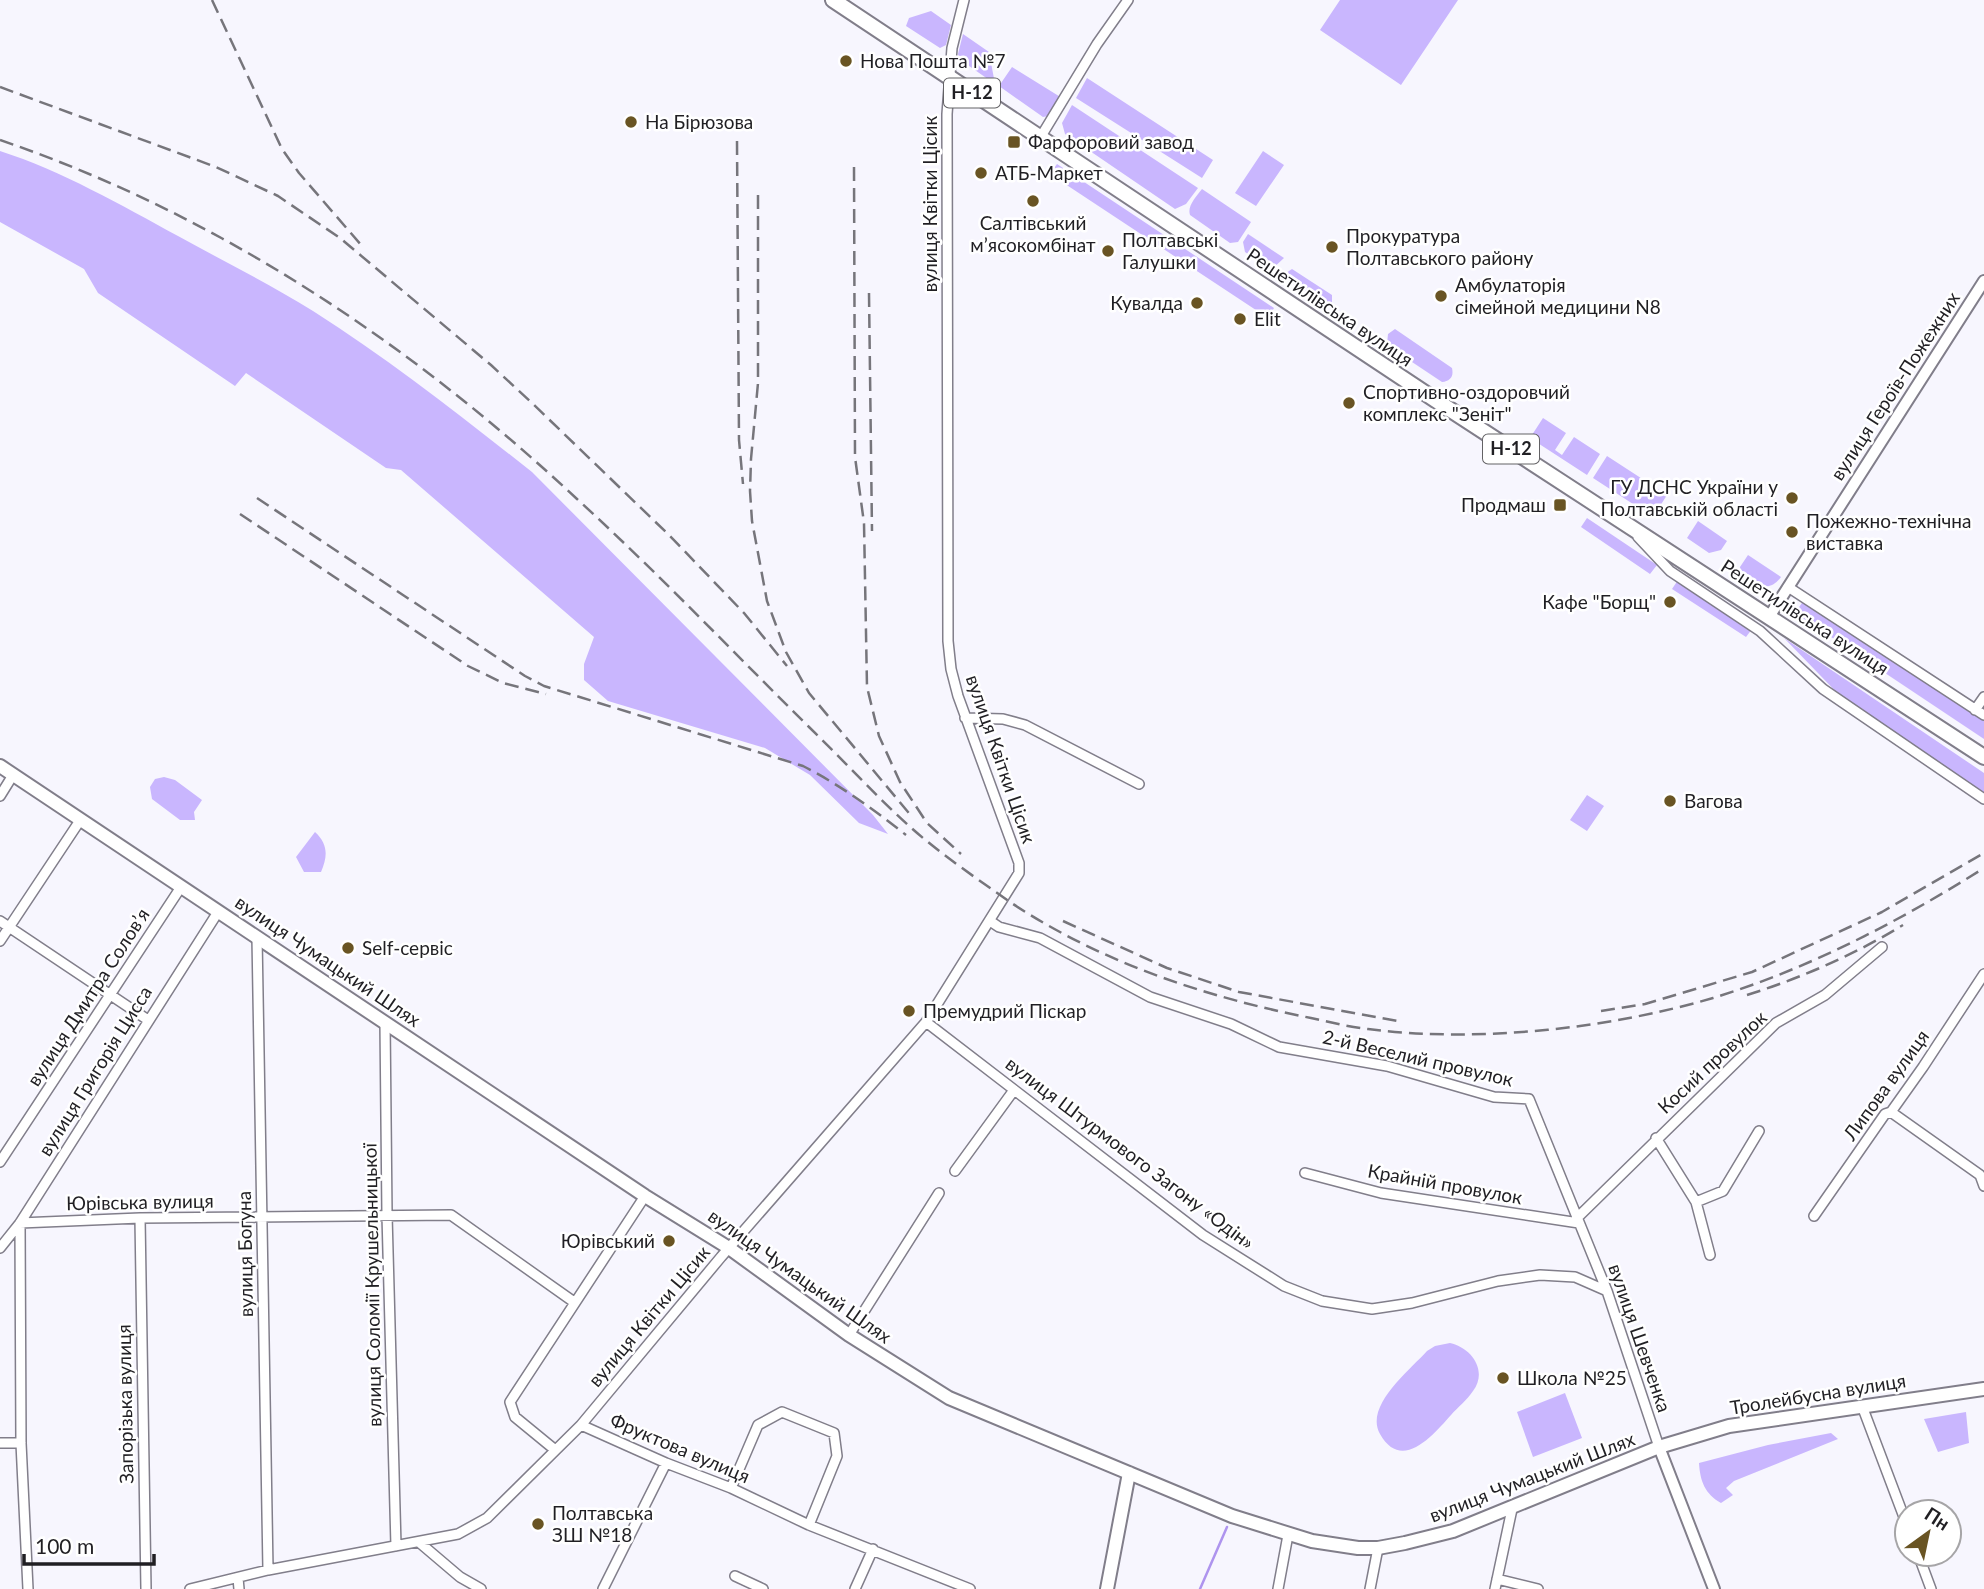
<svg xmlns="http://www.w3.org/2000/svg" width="1984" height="1589" font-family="Lato,sans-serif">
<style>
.green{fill:#c9b6fe}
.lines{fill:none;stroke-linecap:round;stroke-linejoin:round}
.stream{stroke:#ae94ee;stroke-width:2.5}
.minor-casing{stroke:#817e8a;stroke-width:12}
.tertiary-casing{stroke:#817e8a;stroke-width:14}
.secondary-casing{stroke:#817e8a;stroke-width:16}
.primary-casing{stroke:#817e8a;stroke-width:18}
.minor{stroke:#fff;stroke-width:9}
.tertiary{stroke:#fff;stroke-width:10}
.secondary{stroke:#fff;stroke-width:12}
.primary{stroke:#fff;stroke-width:14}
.rail{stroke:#76757b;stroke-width:2.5;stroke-dasharray:14 7;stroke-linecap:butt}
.poi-dot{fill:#695423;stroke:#fff;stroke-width:2.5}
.labels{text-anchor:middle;stroke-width:5;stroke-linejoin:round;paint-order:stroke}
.shield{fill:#fff;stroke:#636265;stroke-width:2}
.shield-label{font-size:18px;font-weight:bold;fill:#201f23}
.poi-label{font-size:19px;fill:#201f23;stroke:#fff;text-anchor:start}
.street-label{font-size:19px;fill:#201f23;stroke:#fff}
</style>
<rect width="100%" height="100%" fill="#f7f6fe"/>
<path class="green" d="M1340,0h118l-57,85 -81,-55z
M931,11l20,14 -5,20 -6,3 -34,-22 3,-8z
M963,34l26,18 6,32 -36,-25 -1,-5z
M1012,67l50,31 -13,18 -6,1 -44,-31z
M1087,78l126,82 -11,18 -126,-80z
M1072,105l126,83 -12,16 -11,5 -110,-75 -3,-11z
M0,151c62,20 121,54 178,85 45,25 92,48 135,75 77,49 148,105 219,161l341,343 15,19 -29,-11 -49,-48 -45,-27 -157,-47 -24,-21v-16l10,-27 -193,-167 -15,-2 -140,-95 -11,13 -137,-93 -14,-24 -84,-47z
M1263,151l21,14 -28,41 -21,-13z
M1057,164l217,144 -6,10 -218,-144z
M1202,189l49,33 -13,20 -8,1 -40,-28c-3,-9 6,-18 12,-26z
M1248,234l36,24 -13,12 -26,-18 -2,-10z
M1292,269l40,26v7l-5,4 -5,-1 -35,-24 -1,-8z
M1395,329l57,39c2,9 -2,13 -10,14l-51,-34 -4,-4 1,-10z
M1543,418l23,15 -11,17 7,5 12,-18 26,17 -13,21 -57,-37z
M1607,456l60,39 -14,22 -60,-39z
M1587,518l70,47 -7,9 -69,-47z
M1698,521l29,20 -6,9 -12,3 -22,-15z
M1748,555l33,22c-13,18 -26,6 -40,-3l-1,-7z
M1678,580l74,49 -6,8 -74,-48z
M1804,600l180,121v18l-189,-126z
M1784,638l200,135v21l-138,-92z
M164,777l11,3 27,20 -8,12 1,8h-15l-28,-21 -2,-12 5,-8z
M1587,795l17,11 -17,25 -17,-11z
M315,832c13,12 13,24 6,40h-17l-8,-15z
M1450,1343c22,5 38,28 23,48 -6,9 -15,16 -22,24 -17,19 -49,58 -71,19 -16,-28 30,-64 47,-83l8,-5z
M1565,1393l17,45 -49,19 -16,-45z
M1966,1412l3,31 -31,9 -14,-33z
M1831,1433l7,6 -104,42 -8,7 7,7 -12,8c-16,-9 -21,-22 -22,-40l69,-18z"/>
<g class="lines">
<path class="stream" d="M1200,1589l27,-62"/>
<defs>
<path id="minor" d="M1040,138l57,-94 31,-44
M1638,537l32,34 90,60 63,58 161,110
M1788,587l196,128
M1975,710l9,-13
M965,718l38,1 22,6 114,59
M0,796l13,-21
M0,921l148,99
M990,921l9,6 41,11 110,59 81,27 48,23 108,19 107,31 35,2 78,192 52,156
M257,937l11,633
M0,941l81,-122
M385,1022l2,193 9,331
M926,1022l277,213 81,51 38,15 50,8 40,-6 86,-22 42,-6 35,2 32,14
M1891,1112l89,63 4,11
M1656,1138l40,64 14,53
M0,1162l181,-275
M955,1171l59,-81
M1305,1173l76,20 198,30
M1696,1202l27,-11 36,-60
M1814,1216l71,-102 6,-2 32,-45 61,-93
M140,1218l6,371
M1577,1218l199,-195 49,-28 57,-48
M0,1248l20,-25 198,-311
M849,1335l90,-142
M1862,1406l45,119
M581,1425l140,-168 205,-235 93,-149v-10l-61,-167 -7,-27 -3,-28 -1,-527 5,-66 12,-48
M0,1443h21
M554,1449l-39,-32 -5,-15 135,-206
M731,1488l27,-63 24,-13 52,21 3,23 -28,69
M420,1543l40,34 21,12
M1918,1554l13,35
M735,1576l28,13
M238,1578l1,11
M1497,1579l41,10
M28,1589l-7,-146 -1,-220 120,-5 311,-3 123,87
M190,1589l78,-19 190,-36 29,-16 94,-93 85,38 65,25 78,37 161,64
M603,1589l63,-126
M855,1589l18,-40
M1278,1589l10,-54
M1370,1589l8,-41
M1495,1589l17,-80"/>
<path id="tertiary" d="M1769,617l215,-336
M1659,1447l55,142"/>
<path id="secondary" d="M0,766l645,430 84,52 120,87 100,63 283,118 80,25 46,7h20l27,-5 48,-12 206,-84 70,-21 255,-37
M1107,1589l22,-116"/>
<path id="primary" d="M833,0l610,405 541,352"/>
</defs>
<use href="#minor" class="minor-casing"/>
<use href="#tertiary" class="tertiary-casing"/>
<use href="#secondary" class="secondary-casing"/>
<use href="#primary" class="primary-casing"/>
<use href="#minor" class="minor"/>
<use href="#tertiary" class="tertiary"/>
<use href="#secondary" class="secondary"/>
<use href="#primary" class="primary"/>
<path class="rail" d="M212,0l70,149 17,24 63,73
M0,87l216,80 62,29 62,42 151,127 41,38 137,132 75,78 43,53
M0,140c217,74 410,203 577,359 80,73 155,152 232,228 33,32 65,67 99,98 31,28 68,53 102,77 90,60 195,95 301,116 19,4 38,9 57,11 109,14 239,0 345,-31 95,-29 187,-77 271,-130
M737,141l2,299 4,44
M854,167l1,290 9,66 3,164 12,49 21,46 27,41 34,31
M758,195v188l-7,76 -1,32 2,30 15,80 19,51 23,41 104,125
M869,293l3,238
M257,498l268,178 19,10 259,80c37,19 70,43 103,69
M240,514l228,152 35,17 43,11
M1063,921l104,47 72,24 164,30
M1747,995c54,-17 107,-40 156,-70
M1601,1011l44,-7 107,-32 130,-60 102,-59"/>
</g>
<g class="poi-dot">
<circle cx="846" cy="61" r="7"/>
<circle cx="631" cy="122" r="7"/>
<rect x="1007" y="135" width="14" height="14" rx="3.5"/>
<circle cx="981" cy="173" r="7"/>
<circle cx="1033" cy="201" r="7"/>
<circle cx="1332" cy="247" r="7"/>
<circle cx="1108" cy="251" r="7"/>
<circle cx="1441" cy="296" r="7"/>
<circle cx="1197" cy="303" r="7"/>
<circle cx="1240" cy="319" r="7"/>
<circle cx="1349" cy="403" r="7"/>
<circle cx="1792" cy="498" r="7"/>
<rect x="1553" y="498" width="14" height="14" rx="3.5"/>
<circle cx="1792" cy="532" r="7"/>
<circle cx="1670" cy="602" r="7"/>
<circle cx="1670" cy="801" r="7"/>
<circle cx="348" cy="948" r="7"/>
<circle cx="909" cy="1011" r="7"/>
<circle cx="669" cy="1241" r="7"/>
<circle cx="1503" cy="1378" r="7"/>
<circle cx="538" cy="1524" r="7"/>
</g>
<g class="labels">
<g class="shield">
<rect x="944" y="78.5" width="56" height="29" rx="5"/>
<rect x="1483" y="434.5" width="56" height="29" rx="5"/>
</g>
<g class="shield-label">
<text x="972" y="99">Н-12</text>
<text x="1511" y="455">Н-12</text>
</g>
<g class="poi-label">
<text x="860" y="68">Нова Пошта №7</text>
<text x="645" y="129">На Бірюзова</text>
<text x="1028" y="149">Фарфоровий завод</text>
<text x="995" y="180">АТБ-Маркет</text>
<text x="1033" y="230" text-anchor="middle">Салтівський<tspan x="1033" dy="22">мʼясокомбінат</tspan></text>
<text x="1346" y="243">Прокуратура<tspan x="1346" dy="22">Полтавського району</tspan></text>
<text x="1122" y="247">Полтавські<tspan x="1122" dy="22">Галушки</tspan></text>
<text x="1455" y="292">Амбулаторія<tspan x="1455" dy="22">сімейной медицини N8</tspan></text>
<text x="1183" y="310" text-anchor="end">Кувалда</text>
<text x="1254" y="326">Elit</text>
<text x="1363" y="399">Спортивно-оздоровчий<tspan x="1363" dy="22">комплекс "Зеніт"</tspan></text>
<text x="1778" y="494" text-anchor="end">ГУ ДСНС України у<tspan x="1778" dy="22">Полтавській області</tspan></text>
<text x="1546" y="512" text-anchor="end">Продмаш</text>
<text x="1806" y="528">Пожежно-технічна<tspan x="1806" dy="22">виставка</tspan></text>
<text x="1656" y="609" text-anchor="end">Кафе "Борщ"</text>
<text x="1684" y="808">Вагова</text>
<text x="362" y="955">Self-сервіс</text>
<text x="923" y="1018">Премудрий Піскар</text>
<text x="655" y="1248" text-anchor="end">Юрівський</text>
<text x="1517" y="1385">Школа №25</text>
<text x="552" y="1520">Полтавська<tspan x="552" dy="22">ЗШ №18</tspan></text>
</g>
<g class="street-label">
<text transform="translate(930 204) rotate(-90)" y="7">вулиця Квітки Цісик</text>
<text transform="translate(1330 307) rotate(34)" y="7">Решетилівська вулиця</text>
<text transform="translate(1895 386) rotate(-57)" y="7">вулиця Героїв-Пожежних</text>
<text transform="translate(1805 617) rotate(33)" y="7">Решетилівська вулиця</text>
<text transform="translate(1001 759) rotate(71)" y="7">вулиця Квітки Цісик</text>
<text transform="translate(328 961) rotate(34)" y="7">вулиця Чумацький Шлях</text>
<text transform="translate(88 997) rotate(-57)" y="7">вулиця Дмитра Соловʼя</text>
<text transform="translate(1418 1058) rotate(13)" y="7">2-й Веселий провулок</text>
<text transform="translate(1712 1062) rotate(-43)" y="7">Косий провулок</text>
<text transform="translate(95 1071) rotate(-58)" y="7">вулиця Григорія Цисса</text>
<text transform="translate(1886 1085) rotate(-54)" y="7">Липова вулиця</text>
<text transform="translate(1130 1153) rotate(37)" y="7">вулиця Штурмового Загону «Одін»</text>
<text transform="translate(1445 1184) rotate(10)" y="7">Крайній провулок</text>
<text transform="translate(140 1202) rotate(-1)" y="7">Юрівська вулиця</text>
<text transform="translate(245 1254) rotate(-91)" y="7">вулиця Богуна</text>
<text transform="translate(800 1276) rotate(35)" y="7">вулиця Чумацький Шлях</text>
<text transform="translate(372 1285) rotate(-91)" y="7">вулиця Соломії Крушельницької</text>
<text transform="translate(649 1316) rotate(-50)" y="7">вулиця Квітки Цісик</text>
<text transform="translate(1640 1338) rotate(71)" y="7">вулиця Шевченка</text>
<text transform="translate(1818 1394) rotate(-9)" y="7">Тролейбусна вулиця</text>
<text transform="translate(125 1404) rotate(-91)" y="7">Запорізька вулиця</text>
<text transform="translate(680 1448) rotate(23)" y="7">Фруктова вулиця</text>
<text transform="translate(1532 1477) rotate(-21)" y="7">вулиця Чумацький Шлях</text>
</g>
</g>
<g transform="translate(1928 1533) rotate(33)"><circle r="33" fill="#ffffff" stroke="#a6a5a7" stroke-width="2"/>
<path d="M0-5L12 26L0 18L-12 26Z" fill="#695423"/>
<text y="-10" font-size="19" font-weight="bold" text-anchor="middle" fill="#201f23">Пн</text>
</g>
<path d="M24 1554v10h130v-10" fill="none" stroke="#201f23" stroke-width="3.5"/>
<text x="35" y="1554" font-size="21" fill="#201f23" stroke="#ffffff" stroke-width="5" paint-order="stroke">100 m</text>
</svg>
